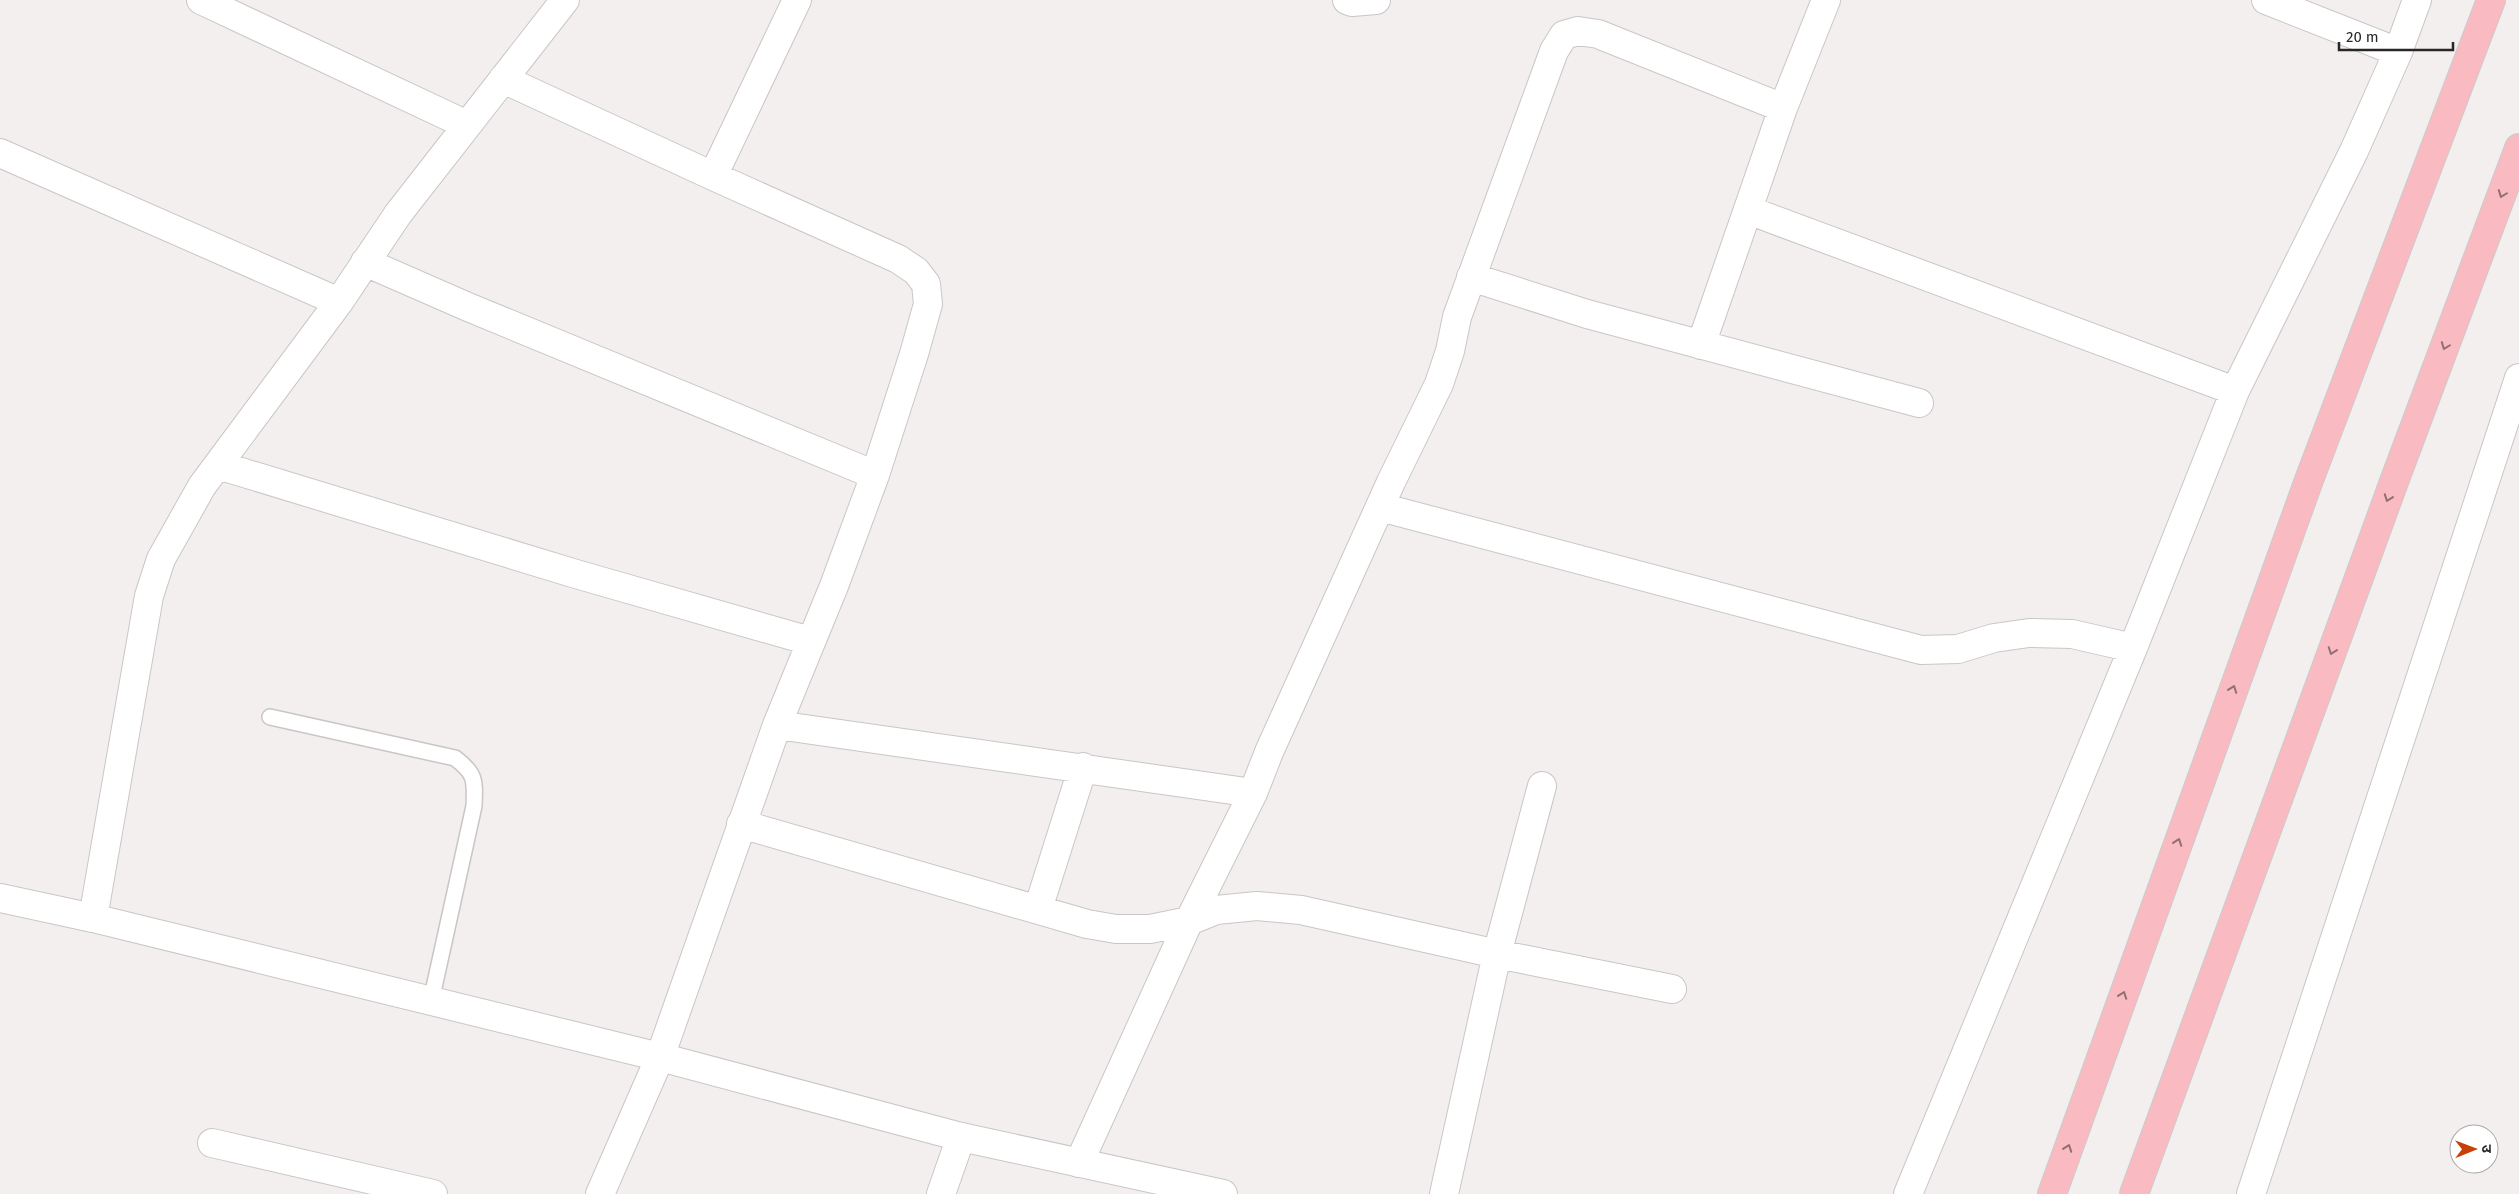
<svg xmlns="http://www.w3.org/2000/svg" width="2519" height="1194" font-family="'Fira Sans','Noto Sans Devanagari',sans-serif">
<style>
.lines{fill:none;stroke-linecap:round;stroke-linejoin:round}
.service-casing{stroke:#cac6c5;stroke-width:18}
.minor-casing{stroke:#cac6c5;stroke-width:30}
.tertiary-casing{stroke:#cac6c5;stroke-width:30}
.trunk-casing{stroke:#cbcbcb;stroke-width:30}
.service{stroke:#fff;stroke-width:15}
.minor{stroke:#fff;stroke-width:28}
.tertiary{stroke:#fff;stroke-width:28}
.trunk{stroke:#fabac2;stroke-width:28}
.oneway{stroke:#917074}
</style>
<rect width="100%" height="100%" fill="#f3efee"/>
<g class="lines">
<defs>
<path id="service" d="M270,717l185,41c21,16 20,22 19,48l-43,195"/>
<path id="minor" d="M201,0l266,125
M1347,0l5,2 24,-2
M2266,0l132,52
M503,79l210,97 185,83 18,12 10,13 2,20 -14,50 -39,121 -41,111 -57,139 -117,332 -60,137
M0,153l339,149
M713,176l84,-176
M1748,210l487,181
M365,262l103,45 407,168
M1471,277l116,37 332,89
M1701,345l82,-237 43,-108
M218,465l358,109 234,67
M1380,507l541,143 37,-1 36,-11 35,-5 43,1 61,14
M777,725l476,68
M741,824l346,100 29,5h34l39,-8 27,-11 41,-4 44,4 196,44 175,35
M1038,909l45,-142
M93,918l56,-322 12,-37 41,-73 137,-184 59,-88 167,-214
M212,1143l221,51
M1079,1163l110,-242 64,-128 16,-41 122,-270 48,-98 11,-33 7,-34 97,-266 10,-16 14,-4 20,3 185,74
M941,1194l20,-57
M1444,1194l53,-240 45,-168
M1908,1194l225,-546 102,-257 119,-240 44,-99 19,-52
M2251,1194l268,-816"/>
<path id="tertiary" d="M0,898l93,20 567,139 301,80 262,57"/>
<path id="trunk" d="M2052,1194l257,-714 182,-480
M2134,1194l261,-715 124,-331"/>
</defs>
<use href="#service" class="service-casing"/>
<use href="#minor" class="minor-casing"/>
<use href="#tertiary" class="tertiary-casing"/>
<use href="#trunk" class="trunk-casing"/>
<use href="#service" class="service"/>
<use href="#minor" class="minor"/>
<use href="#tertiary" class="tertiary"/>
<use href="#trunk" class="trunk"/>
</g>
<defs><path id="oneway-chevron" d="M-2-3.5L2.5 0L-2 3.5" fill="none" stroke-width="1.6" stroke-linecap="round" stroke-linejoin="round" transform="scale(1.25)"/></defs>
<g class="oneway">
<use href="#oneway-chevron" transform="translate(2502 194) rotate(111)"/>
<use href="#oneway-chevron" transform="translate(2445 346) rotate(111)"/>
<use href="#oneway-chevron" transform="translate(2388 498) rotate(110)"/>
<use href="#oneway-chevron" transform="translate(2332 651) rotate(110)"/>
<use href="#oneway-chevron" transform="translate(2233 689) rotate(-70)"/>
<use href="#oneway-chevron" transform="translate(2178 842) rotate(-70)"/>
<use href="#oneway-chevron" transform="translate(2123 995) rotate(-70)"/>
<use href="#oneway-chevron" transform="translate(2068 1148) rotate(-70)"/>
</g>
<g transform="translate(2474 1149) rotate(89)"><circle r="24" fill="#ffffff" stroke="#a9a9a8"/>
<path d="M0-4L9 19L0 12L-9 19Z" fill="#c74008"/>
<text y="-8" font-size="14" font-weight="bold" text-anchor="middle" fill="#282726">उ</text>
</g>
<path d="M2339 42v8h114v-8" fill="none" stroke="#282726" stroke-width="2.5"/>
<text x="2346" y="42" font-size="15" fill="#282726" stroke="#ffffff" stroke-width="4" paint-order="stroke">20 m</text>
</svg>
